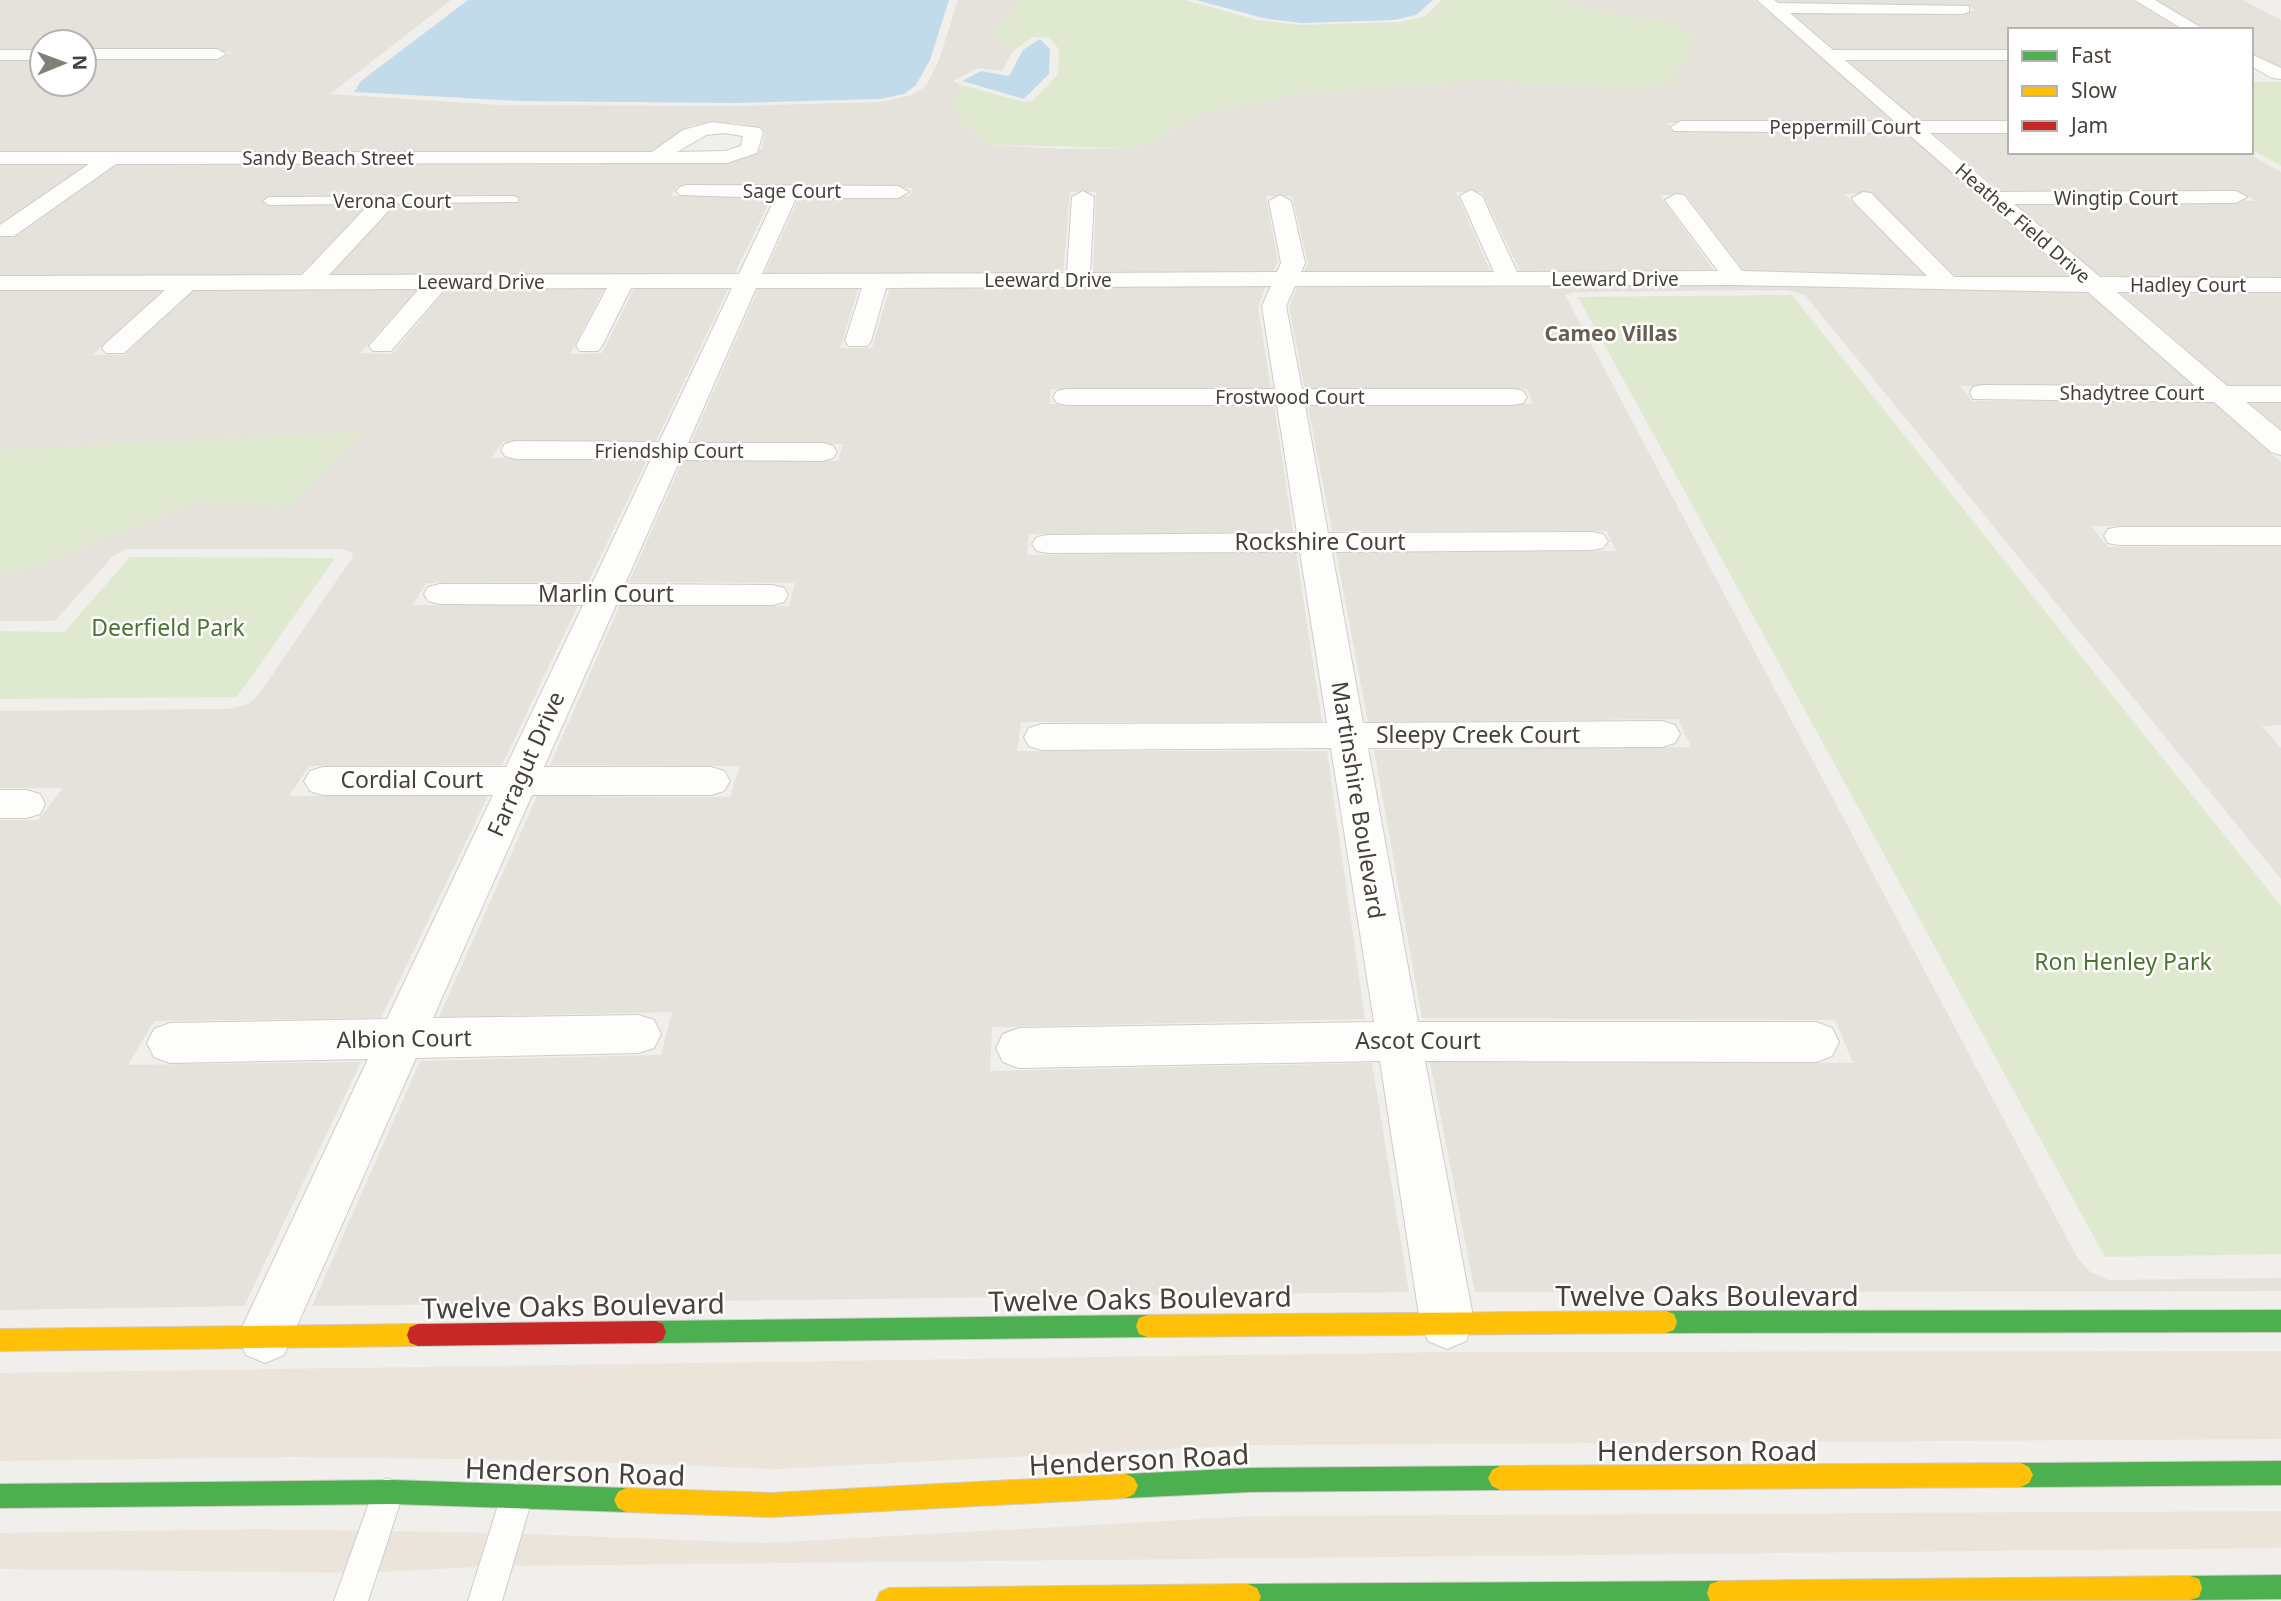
<svg xmlns="http://www.w3.org/2000/svg" width="2281" height="1601" font-family="'Noto Sans',sans-serif">
<style>
.residential{fill:#e5e1db}
.commercial{fill:#ebe4da}
.green{fill:#dfe9cf}
.water{fill:#c1dbeb}
.lines{fill:none;stroke-linecap:round;stroke-linejoin:round}
.lane-casing{stroke:#cfcdca;stroke-width:2}
.street-casing{stroke:#cfcdca;stroke-width:2}
.fast-casing{stroke:#d0ccc4;stroke-width:2}
.slow-casing{stroke:#d0ccc4;stroke-width:2}
.jam-casing{stroke:#d0ccc4;stroke-width:2}
.lane{fill:#fdfdfc;fill-rule:evenodd}
.street{fill:#fdfdfc;fill-rule:evenodd}
.fast{fill:#4caf50;fill-rule:evenodd}
.slow{fill:#ffc107;fill-rule:evenodd}
.jam{fill:#c62828;fill-rule:evenodd}
.labels{text-anchor:middle;stroke-width:5;stroke-linejoin:round;paint-order:stroke}
.far-street-label{font-size:19px;fill:#474139;stroke:#fff}
.far-neighbourhood-label{font-size:21px;font-weight:bold;fill:#695e51;stroke:#fff}
.street-label{font-size:23px;fill:#474139;stroke:#fff}
.park-label{font-size:23px;fill:#4c7431;stroke:#fff}
.near-street-label{font-size:28px;fill:#474139;stroke:#fff}
</style>
<rect width="100%" height="100%" fill="#f1efec"/>
<path class="residential" d="M0,0h451l-121,94 170,11 234,1 146,-4 32,-7 14,-9 13,-26 19,-60h62l-3,9 -24,23 20,19 -11,20 -24,-3 -25,13 8,4 -8,17 8,20 27,23 75,4 70,-1 19,-5 45,-28 102,-21 178,-14 156,8 35,-67 -70,-9 -34,-12h191l141,123h-229l5,7 233,1 168,148 -116,-1 -86,-85 -26,1 82,83 -182,-4 -59,-78h-26l55,77 -194,1 -39,-81h-26l35,81h-188l5,-10 -16,-67h-26l12,66 -6,11 -179,1 3,-82h-26l-7,82 -299,1 35,-78 111,-1 3,-8 -236,-2 -6,10h101l-38,79 -405,1 73,-80h-26l-77,80 -299,1v-41h12l105,-74 619,-2 26,-11 3,-17 -25,-9h-38l-12,3 -41,27 -649,1v-96h42v26h42v-26l139,-1 9,-5 -148,-1v-9h-42v9h-42z
M1775,0h358l54,30h-177v22h-174l-48,-41h188l-7,-5h-187z
M2153,0h90l38,20v49l-30,-16v-23h-43z
M2010,58v65h-90l-76,-64z
M1930,131h80v21h236l35,20v107h-178l-89,-76 242,-2 -14,-8h-239z
M0,162h92l-92,63z
M1738,284l349,7 107,95h-234l12,15h240l69,61v64h-190l17,21 173,-1v179l-19,1 19,22v131l-476,-584 -17,-5 -213,2 -10,3 512,962 13,15 18,8 173,-2v13l-806,1 -45,-230 423,1 -18,-43 -413,-2 -48,-268 317,-3 -13,-28 -310,3 -32,-170 280,-1 -9,-20h-275l-24,-125 225,-2 -6,-15 -222,1 -16,-83 9,-22z
M1266,285l-8,22 13,83 -220,-1 -2,15 225,1 19,127 -264,2 -2,21 269,-3 26,170h-301l-4,29h310l38,268 -373,8 -2,44 382,-8 37,229 -1097,14 108,-245 241,-6 11,-43 -233,5 98,-221 193,1 10,-31 -190,-1 70,-160 169,1 6,-23 -166,-1 54,-122 155,1 5,-17 -152,-1 68,-156h100l-19,61h32l18,-61z
M605,287l-35,67 32,-1 33,-66h94l-74,156 -152,-1 -12,16 156,2 -59,122 -162,1 -13,22h165l-76,160 -193,1 -20,30h199l-107,222 -227,3 -26,44 233,-3 -117,244 -244,4v-490h38l25,-32h-63v-77l229,-2 19,-5 9,-7 95,-139 1,-5 -11,-4h-216l-14,8 -57,64h-55v-47l28,-5 168,-67 92,4 72,-74 -360,18v-159l165,-2 -73,66h32l72,-67h222l-58,65 32,1 56,-66z
M2118,291h163v95h-53z
M2247,401h34v29z"/>
<path class="commercial" d="M2281,1351v88l-1032,6 -472,24 -248,-9 -236,-3 -293,4v-88l1453,-21z
M2281,1511v37l-1785,18 -135,7 -361,-4v-36l261,-4 243,4 262,10 488,-27z"/>
<path class="green" d="M1020,0h165l72,20 43,5 100,-3 25,-6 17,-16h122l34,12 71,9 24,13 -7,26 -16,24 -37,4 -156,-8 -178,14 -102,21 -45,28 -19,5 -145,-3 -27,-23 -9,-20 9,-17 64,17 7,-1 26,-27 1,-25 -10,-11 -16,-1 -20,14 -20,-19 24,-23z
M2251,82h30v84l-30,-17z
M1792,295l489,611v348l-176,3 -527,-960z
M361,432l-73,74 -92,-4 -168,67 -28,5v-124z
M130,557l205,1 -98,139 -237,2v-68l64,1z"/>
<path class="water" d="M468,0h481l-19,60 -14,25 -12,9 -24,5 -144,4 -218,-2 -164,-9 7,-11z
M1196,0h237l-17,15 -22,5 -93,3 -38,-5z
M1040,39l10,10 -1,25 -25,25 -62,-18 19,-10 28,5 14,-26z"/>
<g class="lines">
<defs>
<path id="lane" d="M514,196l4,2v4l-249,3 -6,-4 6,-4z
M387,1478l11,5 5,11 -35,107h-34l42,-118z
M516,1483l11,5 5,11 -30,102h-34l32,-102 5,-11z"/>
<path id="street" d="M1757,0h17l4,3 191,3v6l-6,2 -173,-1 43,37h177v10h-165l72,61h93v12h-80l69,59 237,-1 11,6 -11,6 -222,1 86,73 181,1v14h-164l110,94h54v16h-35l35,29v24l-10,-3 -57,-50 -241,-3 -3,-6 3,-6 10,-2 212,1 -107,-94 -353,-7 -440,1 -9,20 16,83h211l10,2 4,6 -4,6 -10,2h-208l23,128 264,-1 11,2 5,7 -5,7 -11,2 -260,2 31,171 299,-2 13,4 5,9 -5,9 -13,4 -294,1 50,274h398l16,6 7,14 -7,14 -16,6 -391,-1 49,261 -8,19 -19,8 -19,-8 -8,-19 -40,-261 -361,7 -16,-6 -7,-14 7,-14 16,-6 355,-6 -43,-274 -289,2 -13,-4 -5,-9 5,-9 13,-4 285,-1 -27,-171 -252,1 -11,-2 -5,-7 5,-7 11,-2 249,-2 -20,-128h-210l-10,-2 -4,-6 4,-6 10,-2h208l-13,-83 9,-20 -385,2 -15,53 -4,5h-18l-4,-5 17,-53h-106l-68,155h135l10,3 4,6 -4,6 -10,3 -143,-1 -55,124 147,1 12,3 4,7 -4,7 -12,3h-156l-72,162h167l13,4 6,10 -6,10 -13,4h-179l-99,223 205,-3 16,5 7,14 -7,14 -16,5 -222,5 -132,297 -19,8 -19,-8 -8,-19 130,-277 -198,4 -16,-6 -7,-14 7,-14 16,-6 217,-4 106,-224h-170l-13,-4 -6,-10 6,-10 13,-4h183l77,-162 -143,-1 -12,-3 -4,-7 4,-7 12,-3h152l59,-125h-136l-10,-3 -4,-6 4,-6 10,-3 144,1 73,-154h-101l-29,58 -4,5h-18l-4,-5 31,-58 -162,1 -54,62h-18l-4,-5 50,-57 -226,1 -69,63h-18l-4,-5 4,-5 59,-53h-165v-14l302,-1 75,-79 8,-1 11,6 -3,5 -64,69 410,-1 36,-76 -95,-3 -4,-4 4,-4 7,-2 211,1 11,6 -11,6h-102l-34,76 305,-1 5,-76 11,-6 11,6 -4,76 187,-1 4,-9 -12,-62 11,-6 11,6 14,62 -4,9h193l-34,-76 11,-6 11,6 35,76 201,-1 -53,-71 11,-6 8,1 58,76 185,5 -72,-73 -3,-5 11,-6 8,1 83,84h118l-165,-144 -233,-2 -3,-4 10,-6h213z
M2135,0h20l50,30h-21z
M84,49h133l9,5 -9,5h-133z
M0,50h42v10h-42z
M2251,54l30,14v11l-9,-1 -21,-12z
M712,122l48,6 3,4 -6,21 -30,10 -611,1 -102,72h-14v-11l89,-61h-89v-12h652l31,-22zM724,133l19,3 -2,10 -16,5 -48,1 29,-17z
M2119,527h162v18h-162l-11,-2 -4,-7 4,-7z
M0,790h26l14,4 5,10 -5,10 -14,4h-26z"/>
<path id="fast" d="M2281,1310v22l-615,1 -8,-3 -3,-8 3,-8 8,-3z
M1147,1315l8,3 3,8 -3,8 -8,3 -492,6 -8,-3 -3,-8 3,-8 8,-3z
M2281,1461v24l-260,2 -8,-4 -4,-8 4,-8 8,-4z
M1500,1466l8,4 4,8 -4,8 -8,4 -250,2 -124,6 -8,-4 -4,-8 4,-8 8,-4 124,-6z
M393,1480l233,8 8,4 4,8 -4,8 -8,4 -233,-8 -393,4v-24z
M2281,1575v24l-91,1 -9,-3 -3,-9 3,-9 9,-3z
M1719,1581l9,3 3,9 -3,8h-491l-2,-4 4,-9 9,-4z"/>
<path id="slow" d="M1666,1311l8,3 3,8 -3,8 -8,3 -519,4 -8,-3 -3,-8 3,-8 8,-3z
M418,1324l8,3 3,8 -3,8 -8,3 -418,5v-22z
M2021,1463l8,4 4,8 -4,8 -8,4 -521,3 -8,-4 -4,-8 4,-8 8,-4z
M1126,1474l8,4 4,8 -4,8 -8,4 -355,19 -145,-5 -8,-4 -4,-8 4,-8 8,-4 145,5z
M2190,1576l9,3 3,9 -3,9 -9,3 -480,1 -3,-8 3,-9 9,-3z
M1248,1584l9,4 4,9 -2,4h-383l4,-9 9,-4z"/>
<path id="jam" d="M655,1321l8,3 3,8 -3,8 -8,3 -237,3 -8,-3 -3,-8 3,-8 8,-3z"/>
</defs>
<use href="#lane" class="lane-casing"/>
<use href="#street" class="street-casing"/>
<use href="#fast" class="fast-casing"/>
<use href="#slow" class="slow-casing"/>
<use href="#jam" class="jam-casing"/>
<use href="#lane" class="lane"/>
<use href="#street" class="street"/>
<use href="#fast" class="fast"/>
<use href="#slow" class="slow"/>
<use href="#jam" class="jam"/>
</g>
<g class="labels">
<g class="far-street-label">
<text x="1845" y="134">Peppermill Court</text>
<text x="328" y="165">Sandy Beach Street</text>
<text x="792" y="198">Sage Court</text>
<text x="2116" y="205">Wingtip Court</text>
<text x="392" y="208">Verona Court</text>
<text transform="translate(2023 223) rotate(41)" y="7">Heather Field Drive</text>
<text x="1615" y="286">Leeward Drive</text>
<text x="1048" y="287">Leeward Drive</text>
<text x="481" y="289">Leeward Drive</text>
<text x="2188" y="292">Hadley Court</text>
<text x="2132" y="400">Shadytree Court</text>
<text x="1290" y="404">Frostwood Court</text>
<text x="669" y="458">Friendship Court</text>
</g>
<g class="far-neighbourhood-label">
<text x="1611" y="341">Cameo Villas</text>
</g>
<g class="street-label">
<text x="1320" y="550">Rockshire Court</text>
<text x="606" y="602">Marlin Court</text>
<text x="1478" y="743">Sleepy Creek Court</text>
<text transform="translate(526 764) rotate(-66)" y="8">Farragut Drive</text>
<text x="412" y="788">Cordial Court</text>
<text transform="translate(1358 800) rotate(81)" y="8">Martinshire Boulevard</text>
<text transform="translate(404 1039) rotate(-1)" y="8">Albion Court</text>
<text x="1418" y="1049">Ascot Court</text>
</g>
<g class="park-label">
<text x="168" y="636">Deerfield Park</text>
<text x="2123" y="970">Ron Henley Park</text>
</g>
<g class="near-street-label">
<text x="1707" y="1306">Twelve Oaks Boulevard</text>
<text transform="translate(1140 1299) rotate(-1)" y="10">Twelve Oaks Boulevard</text>
<text transform="translate(573 1306) rotate(-1)" y="10">Twelve Oaks Boulevard</text>
<text x="1707" y="1461">Henderson Road</text>
<text transform="translate(1139 1460) rotate(-3)" y="10">Henderson Road</text>
<text transform="translate(575 1472) rotate(2)" y="10">Henderson Road</text>
</g>
</g>
<rect x="2008" y="28" width="245" height="126" fill="#ffffff" stroke="#b5b3b0" stroke-width="2"/>
<rect x="2022" y="51" width="35" height="10" fill="#4caf50" stroke="#b5b3b0" stroke-width="2"/>
<text x="2071" y="63" font-size="21" fill="#474139">Fast</text>
<rect x="2022" y="86" width="35" height="10" fill="#ffc107" stroke="#b5b3b0" stroke-width="2"/>
<text x="2071" y="98" font-size="21" fill="#474139">Slow</text>
<rect x="2022" y="121" width="35" height="10" fill="#c62828" stroke="#b5b3b0" stroke-width="2"/>
<text x="2071" y="133" font-size="21" fill="#474139">Jam</text>
<g transform="translate(63 63) rotate(89)"><circle r="33" fill="#ffffff" stroke="#b5b3b0" stroke-width="2"/>
<path d="M0-5L12 26L0 18L-12 26Z" fill="#827e78"/>
<text y="-10" font-size="19" font-weight="bold" text-anchor="middle" fill="#474139">N</text>
</g>
</svg>
